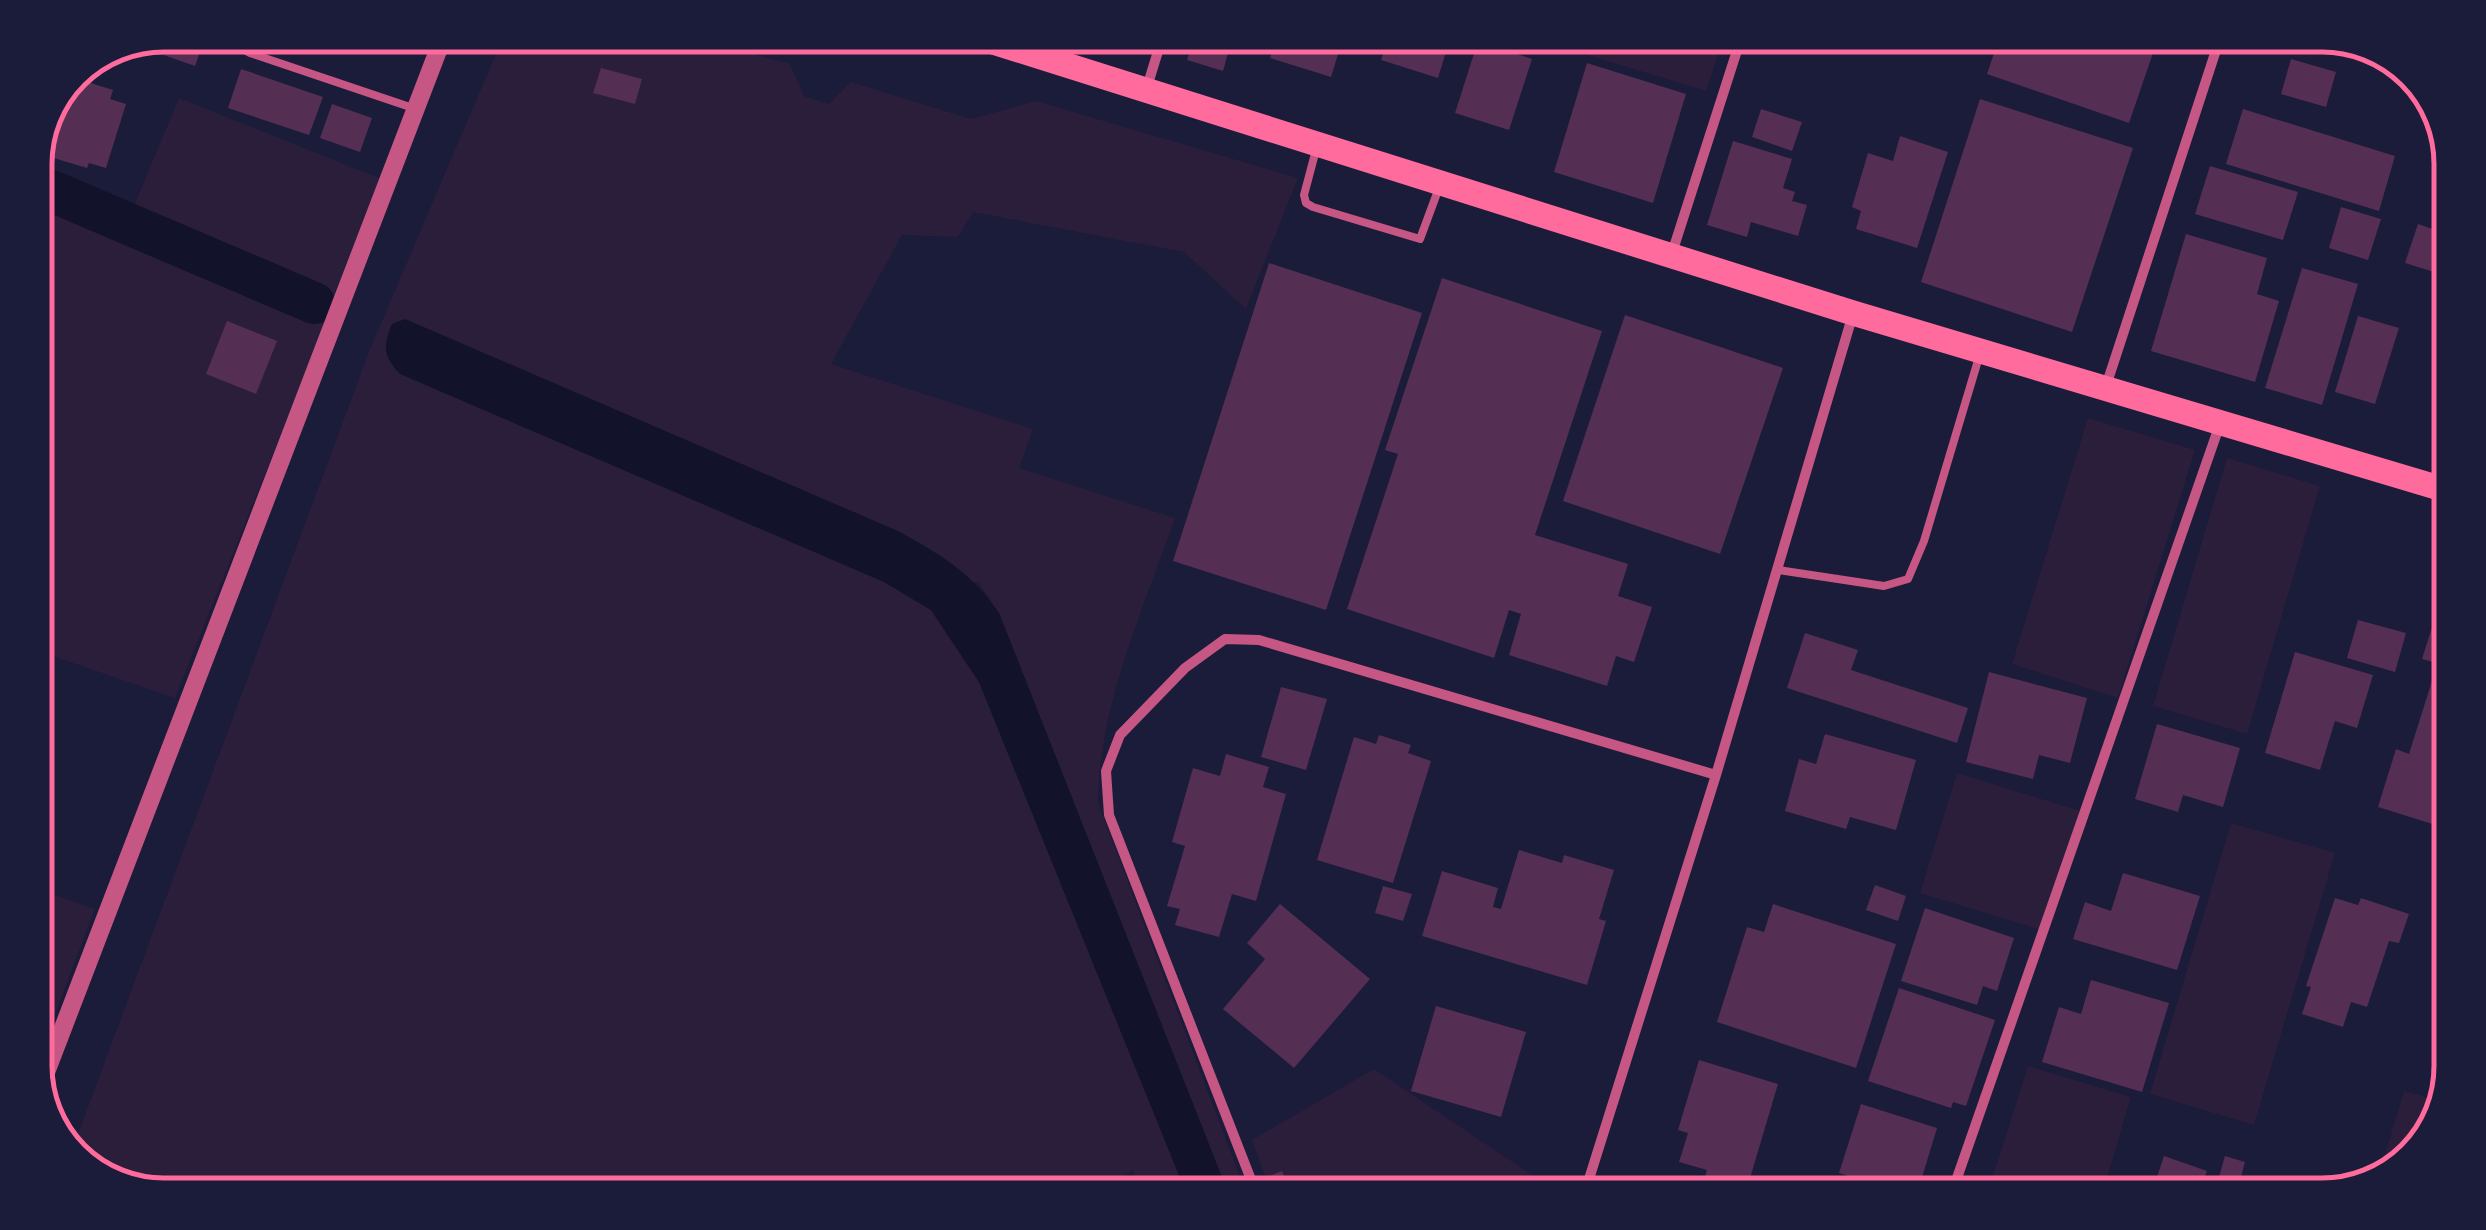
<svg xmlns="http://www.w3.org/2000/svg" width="2486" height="1230" font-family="Cabin,sans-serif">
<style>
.green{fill:#2a1e3b}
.water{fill:#12122b}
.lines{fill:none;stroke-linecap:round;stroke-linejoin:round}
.canal{stroke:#12122b;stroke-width:42}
.building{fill:#542f53}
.service{stroke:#c65784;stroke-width:8}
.minor{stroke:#c65784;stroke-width:10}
.tertiary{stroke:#c65784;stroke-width:18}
.primary{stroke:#ff6b9d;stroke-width:25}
.rim{fill:none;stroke:#ff6b9d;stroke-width:5}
</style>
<rect width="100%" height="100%" fill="#1b1b3a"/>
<path class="green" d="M504,35h179l107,29 14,32 25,8 22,-22 120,37 65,-18 262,77 -52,131 -62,-57 -211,-40 -15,25 -56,-2 -71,129 202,65 -14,39 156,50c-32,93 -76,186 -77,285l149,392h-18l-230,-582 -21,-31h-94l47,28 48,72 208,513h-43l-12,-25 -31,25h-936l-57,-13 -36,-32 298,-801z
M1591,35h131l2,1 -18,55 -121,-37z
M2264,35c66,0 96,-3 147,42z
M179,98l202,81 -47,115 -201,-86z
M35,197l290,128 -150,373 -140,-48z
M2088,418l107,32 -77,248 -106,-34z
M2227,458l93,28 -73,248 -94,-28z
M1957,773l127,39 -36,120 -128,-39z
M2231,823l104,30 -81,272 -104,-31z
M35,888l60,21 -50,131 -10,-4z
M2028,1066l103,31 -29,98h-115z
M1374,1069l185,124 -1,2h-286l-20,-55z
M2404,1091l34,9v22l-45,51 -15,5z"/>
<path class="water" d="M405,319l493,212c42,23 74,42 101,82l230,582h-42l-208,-513 -48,-72 -47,-28 -484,-208c-17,-18 -17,-27 -8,-50z"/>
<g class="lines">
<path class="canal" d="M35,184l279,119"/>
</g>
<path class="building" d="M165,35h41l-11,31 -57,-20z
M1195,35h38l-10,36 -36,-11z
M1278,35h66l-13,42 -61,-19z
M1451,35l-13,43 -57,-18 6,-16 -27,-8z
M2000,35h110l44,15 -25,73 -142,-49z
M1478,41l54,18 -23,71 -54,-17z
M2291,59l45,13 -10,35 -45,-13z
M1587,63l99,31 -33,109 -99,-31z
M601,68l41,11 -7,25 -42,-11z
M241,69l82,28 -14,38 -81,-27z
M72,77l41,13 -3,9 16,5 -20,64 -17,-5 -2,5 -50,-15z
M1980,99l153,49 -61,184 -151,-50z
M332,104l40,14 -12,34 -40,-14z
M1761,109l41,13 -10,29 -40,-14z
M2243,109l152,47 -16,55 -153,-47z
M1900,136l48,16 -31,96 -61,-19 5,-18 -9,-4 16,-54 25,8z
M1733,141l59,18 -9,29 12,4 -3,9 15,4 -9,31 -47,-14 -4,15 -40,-12z
M2210,166l88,26 -15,48 -88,-26z
M2341,207l40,12 -13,41 -39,-12z
M2418,224l32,11 -3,41 -42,-13z
M2186,234l81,24 -10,36 22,7 -24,81 -104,-31z
M1269,263l153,50 -96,297 -153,-49z
M2302,268l56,16 -36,121 -57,-17z
M1442,278l160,53 -67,204 93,29 -10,32 34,11 -18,55 -18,-6 -9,30 -98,-31 12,-41 -12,-4 -15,48 -147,-49 51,-155 -13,-4z
M1625,315l158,53 -63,186 -157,-53z
M2358,316l41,12 -24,76 -40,-12z
M227,321l50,20 -21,53 -50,-20z
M2444,589h1l-1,76 -22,-6z
M2358,620l48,13 -11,39 -48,-14z
M1805,633l53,17 -7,20 117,38 -11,35 -170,-55z
M2295,652l78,23 -16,53 -22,-7 -15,49 -55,-17z
M2436,668l8,3 -2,156 -64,-20 18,-58 13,5z
M1989,672l98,26 -17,65 -31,-8 -6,24 -67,-17z
M1281,687l46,12 -21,71 -45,-13z
M2157,724l83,24 -17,59 -40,-12 -5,17 -43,-13z
M1825,734l91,26 -20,70 -46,-13 -4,12 -61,-18 14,-52 17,5z
M1379,735l32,10 -3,8 23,8 -38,122 -76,-23 37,-123 22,7z
M1226,754l43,13 -6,20 23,7 -30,107 -24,-7 -13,43 -44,-12 5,-16 -13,-3 18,-60 -13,-4 21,-74 27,8z
M1519,850l43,13 2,-8 50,15 -15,49 7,2 -19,64 -165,-49 20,-65 56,17 -5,19 8,2z
M2123,873l77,23 -23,74 -104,-31 12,-37 26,9z
M1875,885l31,11 -8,25 -32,-11z
M1383,886l29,8 -9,27 -28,-8z
M2335,898l23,7 3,-7 48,16 -10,29 -10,-2 -22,66 -16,-5 -8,25 -41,-13 9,-27 -5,-1z
M1280,904l90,75 -76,89 -71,-59 42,-50 -18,-16z
M1773,904l123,40 -40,124 -139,-46 30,-95 17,5z
M1925,908l89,30 -17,53 -14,-5 -6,19 -76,-24z
M2091,980l78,23 -27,89 -100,-30 17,-55 22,7z
M1899,988l96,32 -29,86 -13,-4 -2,6 -83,-27z
M1436,1006l90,26 -25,85 -90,-26z
M1699,1060l79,24 -33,111h-45l7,-25 -28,-8 9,-29 -10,-3z
M1861,1104l76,24 -17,56 -24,-8 -4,13 -53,-16z
M2164,1156l43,15 -8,24h-48z
M2225,1156l20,6 -9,33 -21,-4z
M1282,1171l10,24h-17l-8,-18z"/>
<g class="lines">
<path class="service" d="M231,35l2,9 17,9 163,55
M1317,146l-13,49 2,8 7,4 107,32 20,-54
M1778,570l106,16 24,-7 16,-38 55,-184"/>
<path class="minor" d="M1147,87l16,-52
M1672,253l70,-218
M2106,386l115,-351
M1957,1178l263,-754
M1257,1195l-148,-380 -3,-44 14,-36 65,-67 40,-29 34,1 457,135
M1584,1195l132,-420 137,-461"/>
<path class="tertiary" d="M40,1088l404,-1053"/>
<path class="primary" d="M971,35l882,278 593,177"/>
</g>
<path d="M0 0H2486V1230H0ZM164 52H2322A112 112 0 0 1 2434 164V1066A112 112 0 0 1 2322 1178H164A112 112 0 0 1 52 1066V164A112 112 0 0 1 164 52Z" fill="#1b1b3a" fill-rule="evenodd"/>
<path class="rim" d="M164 52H2322A112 112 0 0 1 2434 164V1066A112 112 0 0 1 2322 1178H164A112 112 0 0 1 52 1066V164A112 112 0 0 1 164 52Z"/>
</svg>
